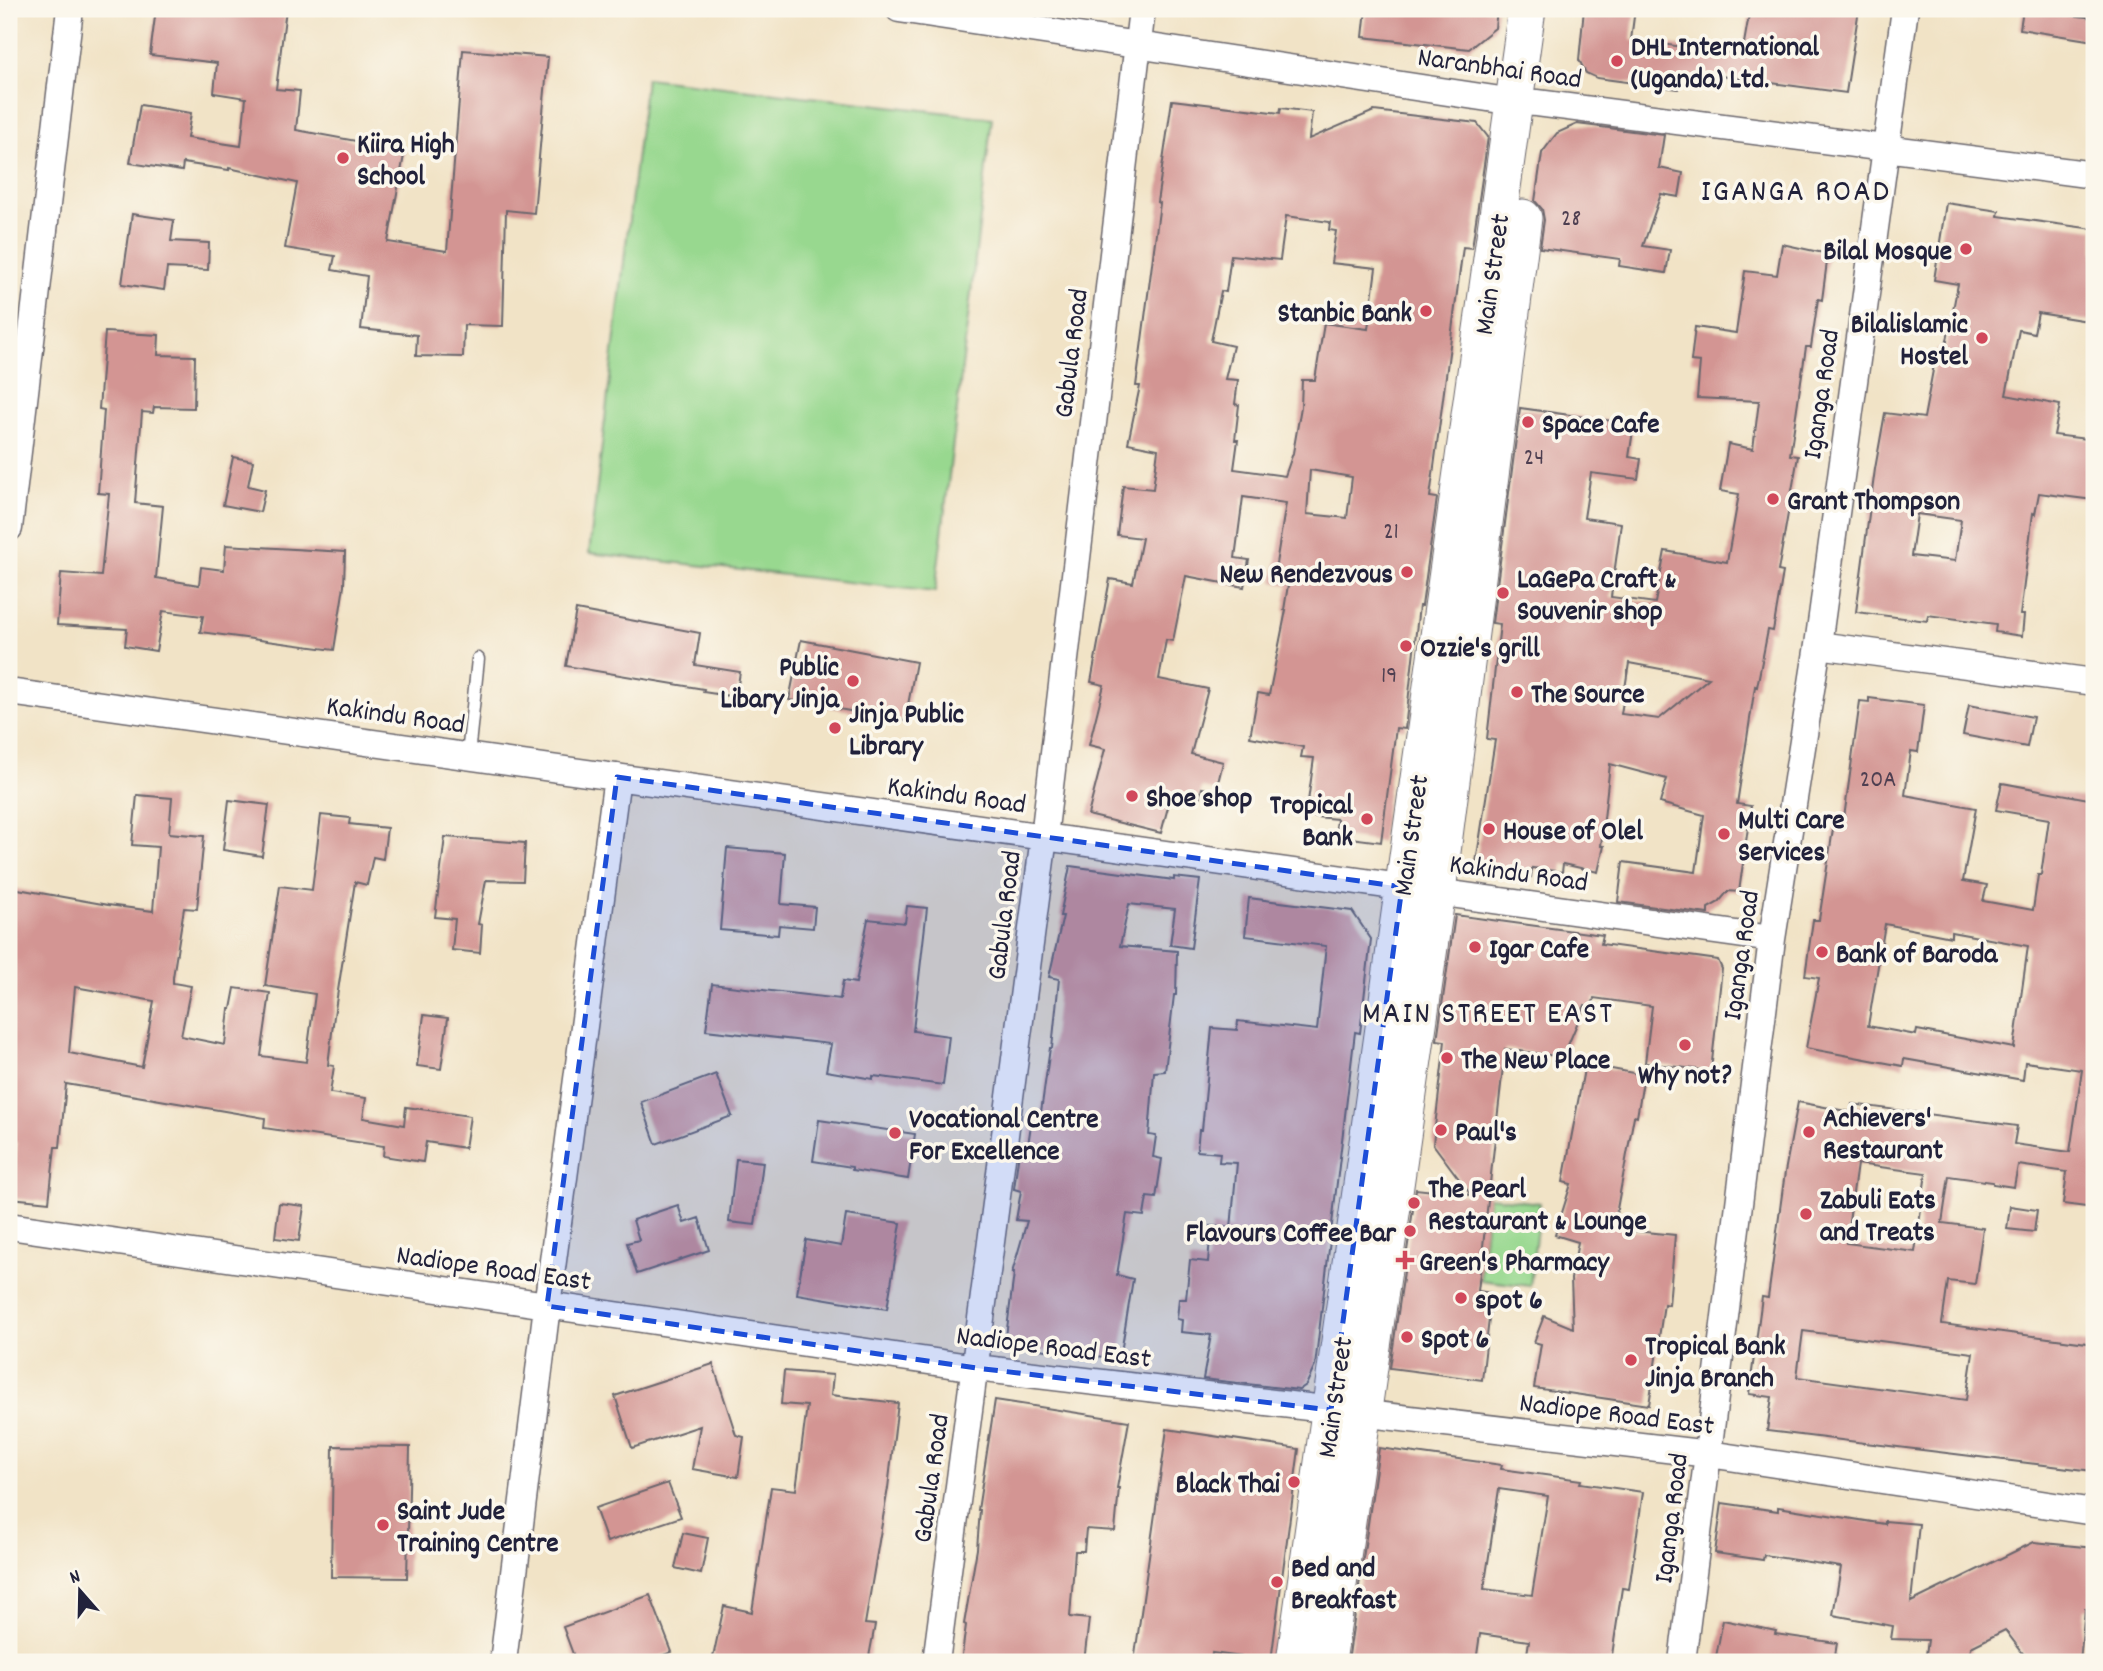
<svg xmlns="http://www.w3.org/2000/svg" width="2103" height="1671" font-family="Dekko,sans-serif">
<style>
.green{fill:#98d88f;stroke:#5d7d65;stroke-width:2}
.building{fill:#d39593;fill-rule:evenodd}
.lines{fill:none;stroke-linecap:round;stroke-linejoin:round}
.lane-casing{stroke:#6a666c;stroke-width:15}
.street-casing{stroke:#6a666c;stroke-width:29}
.secondary-casing{stroke:#6a666c;stroke-width:39}
.lane{stroke:#fff;stroke-width:12}
.street{stroke:#fff;stroke-width:26}
.secondary{stroke:#fff;stroke-width:37}
.marked{fill:#1d4ed8;fill-opacity:0.2;stroke:#1d4ed8;stroke-width:5;stroke-dasharray:14 9;stroke-linejoin:round}
.poi-dot{fill:#d1495b;stroke:#fbf7ec;stroke-width:2.5}
.labels{text-anchor:middle;stroke-width:7;stroke-linejoin:round;paint-order:stroke}
.number-label{font-size:24px;fill:#4e3f51}
.poi-label{font-size:28px;font-weight:bold;fill:#22223b;stroke:#fbf7ec;text-anchor:start}
.street-label{font-size:28px;fill:#22223b;stroke:#fbf7ec}
.quarter-label{font-size:32px;letter-spacing:2px;fill:#22223b;stroke:#fbf7ec}
</style>
<rect width="100%" height="100%" fill="#fbf7ec"/>
<filter id="ink" filterUnits="userSpaceOnUse"><feTurbulence type="fractalNoise" baseFrequency=".0143" numOctaves="2"/><feDisplacementMap in="SourceGraphic" scale="14" xChannelSelector="R" yChannelSelector="G"/><feConvolveMatrix kernelMatrix="1 2 1 2 8 2 1 2 1" color-interpolation-filters="sRGB"/></filter>
<filter id="wash" filterUnits="userSpaceOnUse"><feTurbulence type="fractalNoise" baseFrequency=".00686" numOctaves="4" result="noise"/><feDisplacementMap in="SourceGraphic" scale="28" xChannelSelector="R" yChannelSelector="G"/><feGaussianBlur stdDeviation="1.57" result="paint"/><feColorMatrix in="noise" values="0 0 0 0 0 0 0 0 0 0 0 0 0 0 0 0 0 1.4 0 .05"/><feComposite in="paint" operator="in"/></filter>
<g filter="url(#wash)">
<rect width="100%" height="100%" fill="#f1e3c6"/>
<path class="green" d="M646,78l346,40 -57,474 -346,-39z
M1489,1197l51,6 -10,83 -50,-6z"/>
<g id="blocks">
<path class="building" d="M156,9h130l-10,80 24,2 -4,39 109,20 -17,92 59,9 16,-201 85,7 -14,156 -28,-3 -3,116 -39,-1 -1,32 -47,-1 1,-21 -56,-6 6,-53 -35,-6 3,-14 -50,-8 12,-65 -68,-15v2l-46,-7 -1,8 -52,-8 10,-58 51,8 -4,25 54,8 5,-48 -32,-5 3,-30 -67,-8z
M1366,9h131l-2,19 -26,21 -106,-12z
M1584,9h51l-4,31 111,15 8,-46h109l-13,84 -141,-19 -1,8 -24,-4 -2,11 -81,-11 -11,-5 -7,-13z
M2023,9l71,9v23l-74,-12z
M1172,100l108,13 1,-5 31,4 -3,27 65,-28 103,12 11,14 -16,111 -9,-1 -33,250 7,1 -15,108h-3l-14,123 -9,-1 -15,114 -46,-6 2,-17 -31,-3 8,-58 -13,-1 2,-10 -53,-10 8,-44 11,2 17,-85h-2l4,-25 -15,-3 13,-79 -43,-6 -8,61 14,2 -5,27 -58,-11 -13,65 -7,-1 -7,39 49,10 -17,65 32,8 -7,29 -14,-3 -4,14 -27,-6 -10,37 -73,-18 17,-66 -16,-4 15,-60 -13,-3 10,-55 9,-48 23,4 9,-45 -25,-3 6,-49 30,3 5,-40 -30,-6 12,-57h-4l24,-183 -3,-1zM1286,216l44,6 -1,8 7,1 -5,32 45,5 -8,61 -44,-6 -9,57h-13l-1,27 -8,46 -8,23 -51,-7 4,-29h-3l4,-35 -4,-1 3,-24 -13,-1 8,-33 -22,-5 10,-50 5,1 5,-37 49,5zM1310,470l42,7 -5,41 -40,-4z
M1577,124l87,11 -5,33 24,5 -4,24 -18,-3 -18,52 27,4 -4,23 -47,-7 1,-7 -80,-11 4,-28 -2,-11 -7,-8 7,-48 15,-20z
M1946,203l53,8 -1,5 96,13v93l-56,-9 -4,20 -15,-3 -13,65 54,10 -6,30 40,5v60l-55,-7 -4,21 -2,-1 -13,102h4l-2,21 -27,-4 1,-8 -68,-9 -1,6 -71,-9 19,-143 10,-56 39,5 13,-69 8,2 13,-67 -24,-4zM1917,514l44,6 -6,41 -44,-5z
M132,214l42,6 -3,21 38,2 -1,27 -41,-2 -3,22 -42,-6z
M1782,244l46,10 -6,46 -4,-1 -7,48h-5l-16,108 8,1 -20,115 5,1 -10,59 -5,-1 -11,57 -2,-1 -18,118 14,2 -12,86 -11,-1 -9,11 -11,6v6l-90,-12 5,-40 73,10 8,-57 -44,-12 7,-24 -57,-15 -9,82h3l-6,26 -35,-8 -1,8 -30,-4 -1,9 -56,-8 20,-129 -8,-1 13,-115 -8,-1 28,-215 114,16 -5,33 12,2 -3,20 -47,-6 -7,45 37,5 -10,74 44,6 10,-52 62,11 12,-68 -19,-3 8,-47 25,5 6,-48 -62,-3 3,-36 -9,-1 4,-34 41,6 9,-62 32,4zM1629,663l80,15 -50,41 -38,-5z
M105,332l54,3 -1,20 37,1 -1,52 -40,-1 -1,6 -11,-1 -7,91 28,3 -7,72 43,7 2,-18 23,3 2,-25 119,7 -1,34 -10,64 -134,-18 3,-16 -40,-5 -7,40 -31,-5 2,-17 -70,-4 4,-52 40,3 8,-82 -11,-1 6,-83 -5,-1z
M233,457l20,4 -5,25 17,4 -5,22 -37,-7z
M576,610l124,23 -5,32 45,7 -4,25 -33,-5 1,-3 -138,-23z
M801,640l115,22 -11,59 -116,-21z
M1869,698l55,7 -6,47 -7,-1 -6,44 71,13 -13,73 24,4 -4,16 50,9 5,-35h3l8,-56 -53,-9 6,-27 92,17v408l-31,-4 4,-32 -49,-7 -4,22 -21,-3v-2l-44,-6 -7,47 41,5 -8,56 -27,-3 -6,43 152,20v127l-327,-40 5,-34 -23,-3 13,-97 6,1 17,-126 13,-70 53,10 1,-8 165,22 -3,18 56,8 12,-82 -57,-8 -2,18 -119,-21 -1,7 -97,-18 13,-70 -14,-2 8,-56h6l16,-104 9,2 16,-117 9,1zM1885,924l66,13v-5l77,14 -14,102 -97,-18 -1,5 -48,-9zM1857,1164l69,9 -11,79 -69,-9zM1803,1331l170,22 -7,47 -169,-23z
M1969,705l64,12 -6,30 -64,-12z
M137,795l35,3 -3,35 35,3 -7,73 -13,-1 -11,69v6l18,3 -10,50 44,9 4,-36h2l4,-21 35,5 -9,63 45,6 9,-68 -50,-8 15,-100 32,4 9,-75 29,3 -1,6 38,4 -4,31 -10,-2 -6,28 -12,-3 -21,134 -6,49 6,1 -4,27 36,5 -3,20 41,7 2,-18 64,9 -5,32 -39,-6 -3,20 -40,-6 1,-10 -120,-18 1,-10 -199,-34 -6,63h-5l-6,55 -38,-4 6,-55 -8,-1v-234l3,-20 96,17 45,6 5,-64 -26,-2zM75,987l79,14 -12,66 -73,-14z
M229,800l40,5 -7,51 -39,-6z
M445,837l80,6 -2,38 -37,-1 -8,44 4,1 -2,28 -28,-3 3,-31 -20,-2z
M727,848l58,5 -4,51 34,3 -2,21 -34,-3 -1,10 -58,-5z
M1070,866l104,14v-3l26,3 -9,68 -21,-3 5,-36 -46,-5 -9,42 57,5 -1,44h-2l-9,76 -11,1 -5,63 7,1 -3,21 9,2 -6,39 -9,-1 -3,19 -17,-2 -10,61 16,4 -13,80 -115,-14 9,-72h-2l15,-52 -11,-1 5,-29 -7,-2 5,-38 8,1 6,-41 8,1 9,-64h2l7,-69 -10,-2 14,-61h-3z
M1249,898l103,13 19,28 -11,94 -5,-1 -40,334 -9,19 -7,5 -96,-11 8,-44 -30,-3 1,-12 -5,-1 2,-20h7l4,-39 18,2 3,-36 20,2 6,-65 -18,-1 1,-9 -23,-2 2,-21h3l10,-102 25,2 1,-9 79,9 9,-84 -81,-10z
M907,906l20,2 -14,123 36,5 -6,49 -70,-9v3l-47,-8 5,-27 -125,-14 6,-46 128,15 3,-18 13,2 12,-64 37,4z
M1455,915l148,20 -2,9 117,16 4,9 -11,102 -66,-8 7,-57 -58,-8 -2,10 -7,-3 -22,52 -58,-8 -27,242 14,2 -10,87 -92,-12 26,-179 55,6 -38,-51 12,-103 -8,-1z
M424,1015l24,3 -7,51 -24,-3z
M1585,1064l59,11 -7,42 -3,-1 -19,104 13,2 -2,8 49,5 -6,70 -5,-1 -15,101 -115,-17 7,-44 -7,-2 10,-26 29,12 -2,-49 7,-37 -23,-7 16,-51 -8,-2z
M716,1074l16,42 -76,28 -15,-42z
M819,1120l96,14 -7,45 -56,-9v-3l-39,-6z
M736,1159l27,3 -8,63 -26,-3z
M279,1203l25,3 -5,35 -24,-3z
M678,1205l6,18 15,-5 10,32 -72,24 -10,-31 12,-3 -6,-20z
M2010,1206l27,4 -3,22 -27,-3z
M846,1215l55,8 -14,86 -90,-15 9,-54 35,6z
M713,1364l23,71 8,2 -6,40 -46,-8 8,-43 -68,22 -17,-52z
M784,1371l49,4 -2,20 67,8 -10,85 -23,136 10,1 -7,37h-100l-29,-5 -1,5h-26l12,-56 28,6 19,-125 25,3 11,-84 -26,-2z
M995,1400l134,21 -12,67h2l-4,43 -29,-2 -2,22h-9l-5,66 19,2 -5,43h-123l5,-37 -2,-1 13,-75 3,-39h-2z
M1167,1429l132,20 -28,212 -59,-8 -1,9h-77z
M333,1446l77,1 -3,131 -76,-1z
M1379,1448l123,17 -1,4 80,11 -1,3 63,9 -14,97 -7,-1 -11,74h-43v-3l-41,-5 2,-13 -49,-7 -4,28h-128zM1499,1489l49,7 -16,99 -48,-6z
M668,1483l13,34 -74,25 -12,-34z
M1722,1503l56,8v-4l107,17v-3l34,3 -8,78 123,-60 60,6 -2,61h-7l-5,53 -55,-6 -20,-26 -34,17 -2,15h-44l3,-22 -37,-1 2,-13 -60,-11 8,-48 -77,-12 -1,5 -48,-7z
M683,1533l25,5 -7,36 -26,-6z
M650,1595l22,57 -28,10h-68l-13,-35z
M1723,1620l53,11 -1,3 62,9 -3,19h-119z"/>
</g>
</g>
<g filter="url(#ink)">
<use href="#blocks" fill-opacity="0" stroke="#6a666c" stroke-width="2"/>
<g class="lines">
<defs>
<path id="lane" d="M468,755l10,-96"/>
<path id="street" d="M899,9l615,93 23,1 557,72
M9,528l61,-519
M1818,645l276,37
M9,692l1763,247
M9,1226l967,142 733,86 385,58
M503,1662l44,-356 70,-529
M936,1662l108,-825 98,-828
M1682,1662l90,-723 46,-294 87,-636"/>
<path id="secondary" d="M1295,1662l232,-1653
M1327,1662l110,-771 86,-673"/>
</defs>
<use href="#lane" class="lane-casing"/>
<use href="#street" class="street-casing"/>
<use href="#secondary" class="secondary-casing"/>
<use href="#lane" class="lane"/>
<use href="#street" class="street"/>
<use href="#secondary" class="secondary"/>
</g>
</g>
<path class="marked" d="M617,777l785,110 -71,523 -355,-42 -429,-62z"/>
<g class="poi-dot">
<circle cx="1617" cy="61" r="7"/>
<circle cx="343" cy="158" r="7"/>
<circle cx="1966" cy="249" r="7"/>
<circle cx="1426" cy="311" r="7"/>
<circle cx="1982" cy="338" r="7"/>
<circle cx="1528" cy="422" r="7"/>
<circle cx="1773" cy="499" r="7"/>
<circle cx="1407" cy="572" r="7"/>
<circle cx="1503" cy="593" r="7"/>
<circle cx="1406" cy="646" r="7"/>
<circle cx="853" cy="681" r="7"/>
<circle cx="1517" cy="692" r="7"/>
<circle cx="835" cy="728" r="7"/>
<circle cx="1132" cy="796" r="7"/>
<circle cx="1367" cy="819" r="7"/>
<circle cx="1489" cy="829" r="7"/>
<circle cx="1724" cy="834" r="7"/>
<circle cx="1475" cy="947" r="7"/>
<circle cx="1822" cy="952" r="7"/>
<circle cx="1685" cy="1045" r="7"/>
<circle cx="1447" cy="1058" r="7"/>
<circle cx="1441" cy="1130" r="7"/>
<circle cx="1809" cy="1132" r="7"/>
<circle cx="895" cy="1133" r="7"/>
<circle cx="1414" cy="1203" r="7"/>
<circle cx="1806" cy="1214" r="7"/>
<circle cx="1410" cy="1231" r="7"/>
<path d="M1401.5 1249.5h7v7h7v7h-7v7h-7v-7h-7v-7h7z"/>
<circle cx="1461" cy="1298" r="7"/>
<circle cx="1407" cy="1337" r="7"/>
<circle cx="1631" cy="1360" r="7"/>
<circle cx="1294" cy="1482" r="7"/>
<circle cx="383" cy="1525" r="7"/>
<circle cx="1277" cy="1582" r="7"/>
</g>
<g class="labels">
<g class="number-label">
<text x="1571" y="225">28</text>
<text x="1534" y="464">24</text>
<text x="1391" y="538">21</text>
<text x="1389" y="682">19</text>
<text x="1878" y="786">20A</text>
</g>
<g class="poi-label">
<text x="1631" y="55">DHL International<tspan x="1631" dy="32">(Uganda) Ltd.</tspan></text>
<text x="357" y="152">Kiira High<tspan x="357" dy="32">School</tspan></text>
<text x="1952" y="259" text-anchor="end">Bilal Mosque</text>
<text x="1412" y="321" text-anchor="end">Stanbic Bank</text>
<text x="1968" y="332" text-anchor="end">Bilalislamic<tspan x="1968" dy="32">Hostel</tspan></text>
<text x="1542" y="432">Space Cafe</text>
<text x="1787" y="509">Grant Thompson</text>
<text x="1393" y="582" text-anchor="end">New Rendezvous</text>
<text x="1517" y="587">LaGePa Craft &amp;<tspan x="1517" dy="32">Souvenir shop</tspan></text>
<text x="1420" y="656">Ozzie's grill</text>
<text x="839" y="675" text-anchor="end">Public<tspan x="839" dy="32">Libary Jinja</tspan></text>
<text x="1531" y="702">The Source</text>
<text x="849" y="722">Jinja Public<tspan x="849" dy="32">Library</tspan></text>
<text x="1146" y="806">Shoe shop</text>
<text x="1353" y="813" text-anchor="end">Tropical<tspan x="1353" dy="32">Bank</tspan></text>
<text x="1738" y="828">Multi Care<tspan x="1738" dy="32">Services</tspan></text>
<text x="1503" y="839">House of Olel</text>
<text x="1489" y="957">Igar Cafe</text>
<text x="1836" y="962">Bank of Baroda</text>
<text x="1461" y="1068">The New Place</text>
<text x="1685" y="1083" text-anchor="middle">Why not?</text>
<text x="1823" y="1126">Achievers'<tspan x="1823" dy="32">Restaurant</tspan></text>
<text x="909" y="1127">Vocational Centre<tspan x="909" dy="32">For Excellence</tspan></text>
<text x="1455" y="1140">Paul's</text>
<text x="1428" y="1197">The Pearl<tspan x="1428" dy="32">Restaurant &amp; Lounge</tspan></text>
<text x="1820" y="1208">Zabuli Eats<tspan x="1820" dy="32">and Treats</tspan></text>
<text x="1396" y="1241" text-anchor="end">Flavours Coffee Bar</text>
<text x="1419" y="1270">Green's Pharmacy</text>
<text x="1475" y="1308">spot 6</text>
<text x="1421" y="1347">Spot 6</text>
<text x="1645" y="1354">Tropical Bank<tspan x="1645" dy="32">Jinja Branch</tspan></text>
<text x="1280" y="1492" text-anchor="end">Black Thai</text>
<text x="397" y="1519">Saint Jude<tspan x="397" dy="32">Training Centre</tspan></text>
<text x="1291" y="1576">Bed and<tspan x="1291" dy="32">Breakfast</tspan></text>
</g>
<g class="street-label">
<text transform="translate(1500 66) rotate(8)" y="10">Naranbhai Road</text>
<text transform="translate(1490 274) rotate(-82)" y="10">Main Street</text>
<text transform="translate(1069 353) rotate(-83)" y="10">Gabula Road</text>
<text transform="translate(1819 394) rotate(-82)" y="10">Iganga Road</text>
<text transform="translate(396 713) rotate(8)" y="10">Kakindu Road</text>
<text transform="translate(957 793) rotate(8)" y="10">Kakindu Road</text>
<text transform="translate(1409 835) rotate(-82)" y="10">Main Street</text>
<text transform="translate(1519 871) rotate(8)" y="10">Kakindu Road</text>
<text transform="translate(1002 915) rotate(-83)" y="10">Gabula Road</text>
<text transform="translate(1739 955) rotate(-82)" y="10">Iganga Road</text>
<text transform="translate(494 1266) rotate(8)" y="10">Nadiope Road East</text>
<text transform="translate(1054 1345) rotate(7)" y="10">Nadiope Road East</text>
<text transform="translate(1333 1397) rotate(-82)" y="10">Main Street</text>
<text transform="translate(1617 1412) rotate(7)" y="10">Nadiope Road East</text>
<text transform="translate(929 1478) rotate(-82)" y="10">Gabula Road</text>
<text transform="translate(1669 1518) rotate(-83)" y="10">Iganga Road</text>
</g>
<g class="quarter-label">
<text x="1796" y="200">IGANGA ROAD</text>
<text x="1488" y="1022">MAIN STREET EAST</text>
</g>
</g>
<rect width="2103" height="1671" fill="none" stroke="#fbf7ec" stroke-width="35"/>
<g transform="translate(80 1591) rotate(340)" stroke="#fbf7ec" stroke-width="5" paint-order="stroke">
<path d="M0-5L12 26L0 18L-12 26Z" fill="#22223b"/>
<text y="-10" font-size="19" font-weight="bold" text-anchor="middle" fill="#22223b">N</text>
</g>
</svg>
